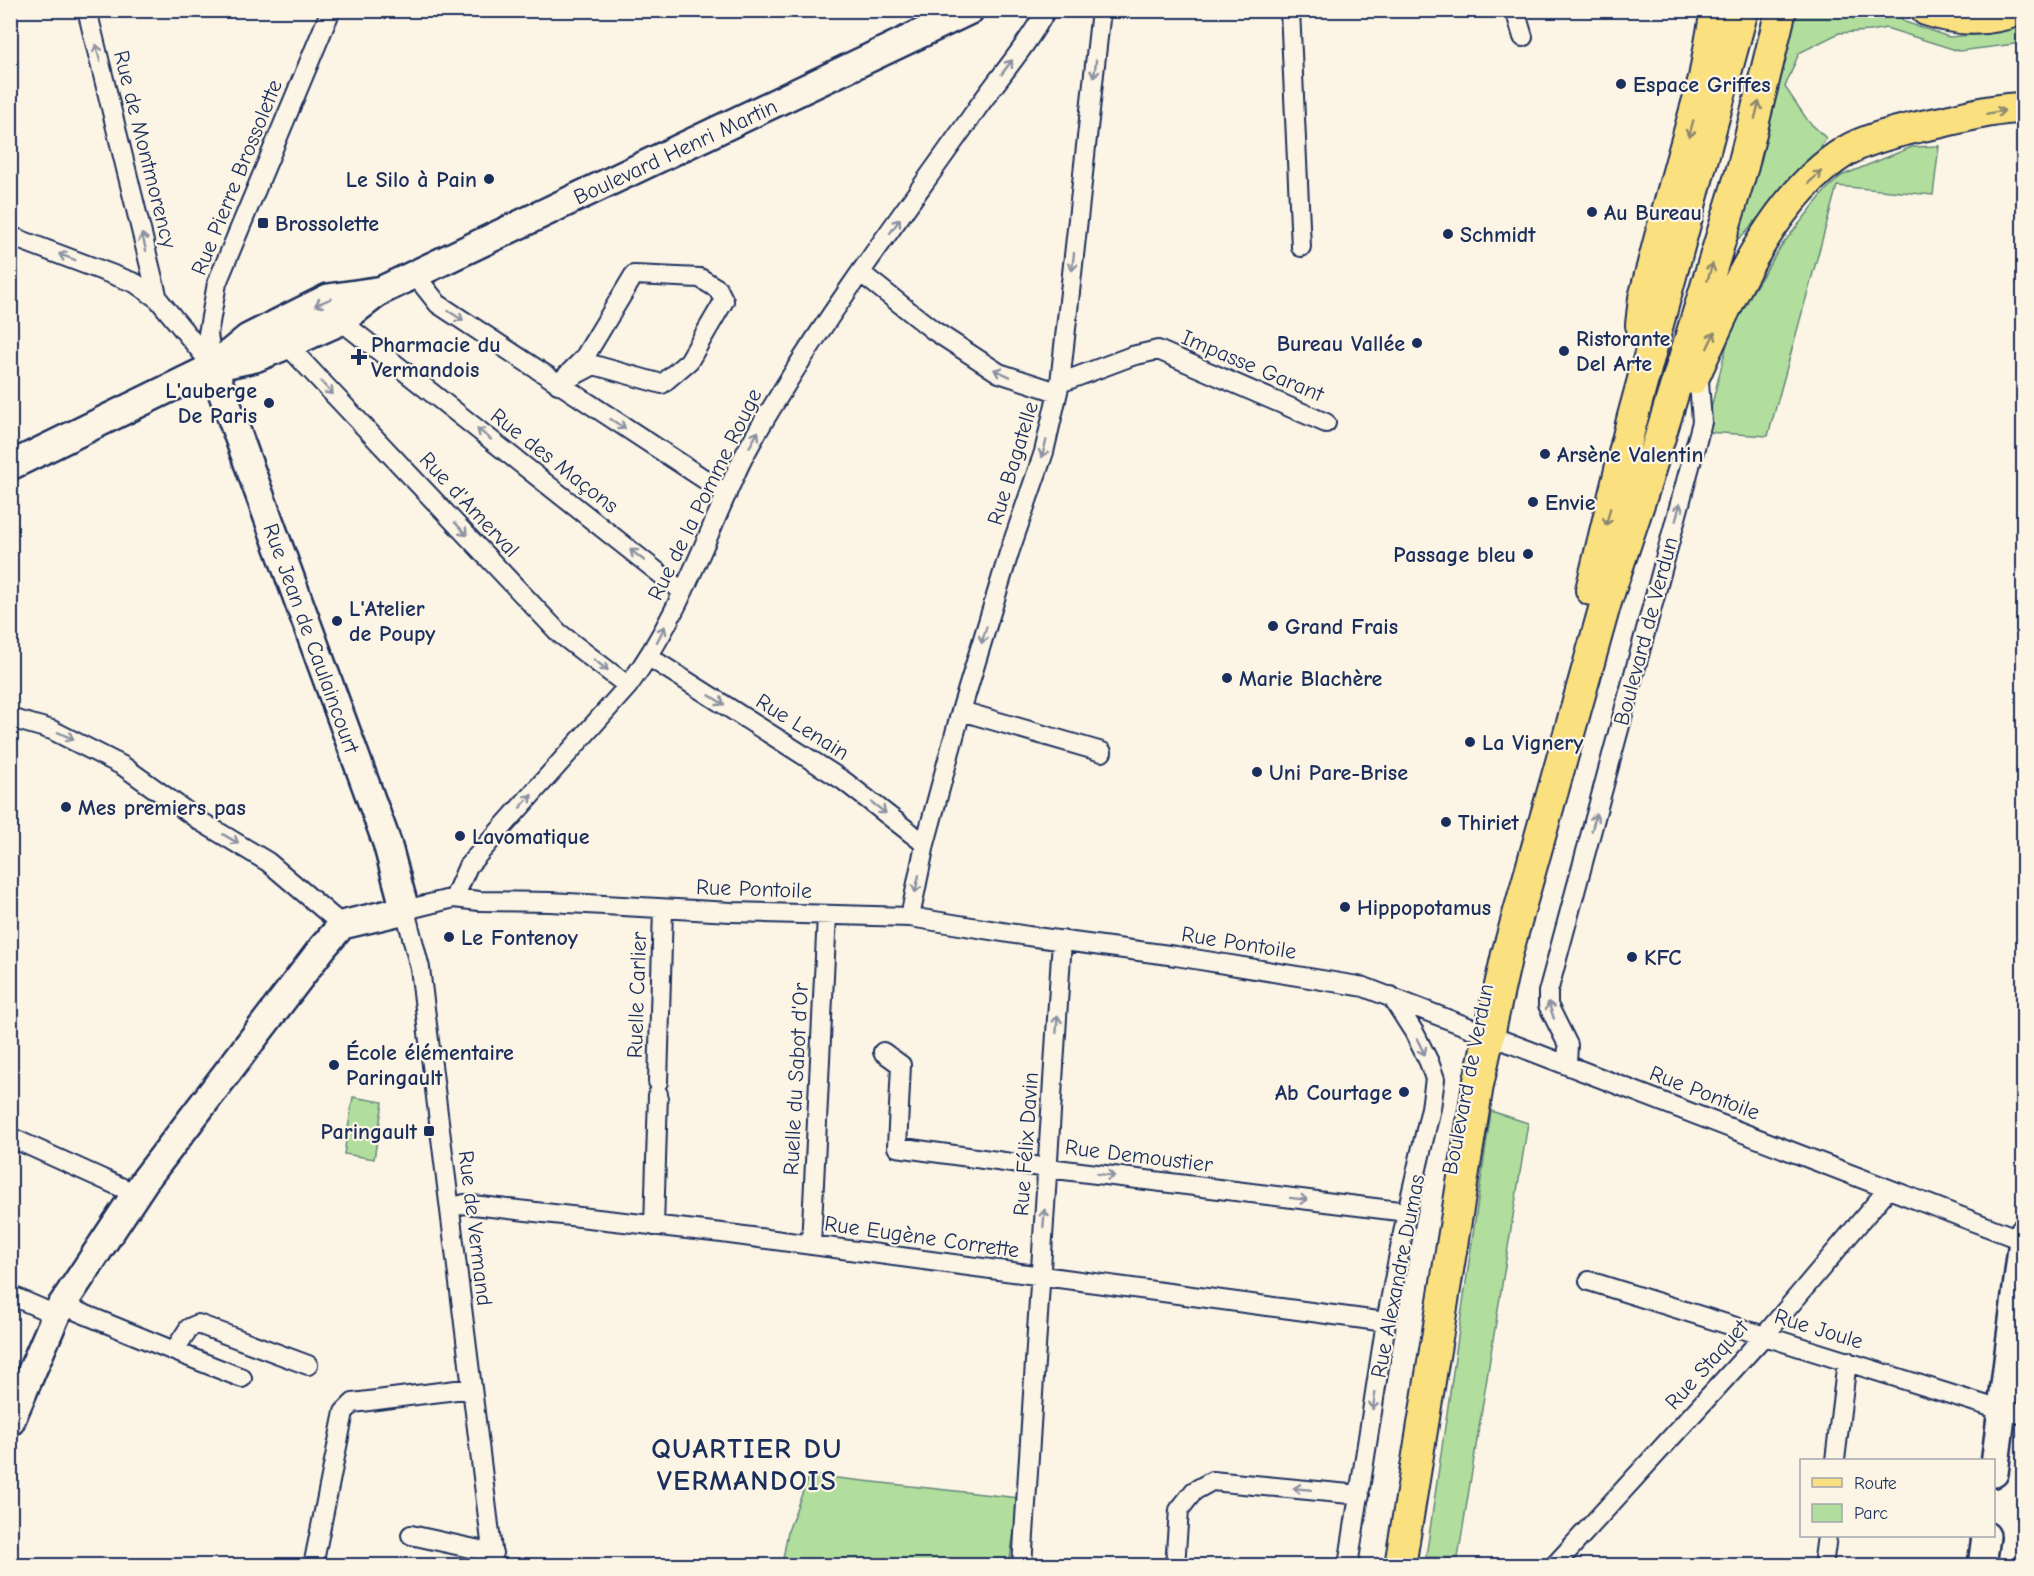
<svg xmlns="http://www.w3.org/2000/svg" width="2034" height="1576" font-family="'Comic Neue',sans-serif">
<style>
.green{fill:#b1de9c;stroke:#66867d;stroke-width:1.5}
.lines{fill:none;stroke-linecap:round;stroke-linejoin:round}
.street-casing{stroke:#1b2f5e;stroke-width:22}
.secondary-casing{stroke:#1b2f5e;stroke-width:32}
.primary-casing{stroke:#1b2f5e;stroke-width:34}
.street{stroke:#fcf5e5;stroke-width:18}
.secondary{stroke:#fcf5e5;stroke-width:27}
.primary{stroke:#fbe080;stroke-width:30}
.oneway{stroke:#8c92a2}
.oneway2{stroke:#8b886f}
.poi-dot{fill:#1b2f5e;stroke:#fcf5e5;stroke-width:2}
.labels{text-anchor:middle;stroke-width:4.5;stroke-linejoin:round;paint-order:stroke}
.poi-label{font-size:22px;font-weight:bold;fill:#1b2f5e;stroke:#fcf5e5;text-anchor:start}
.street-label{font-size:22px;fill:#1b2f5e;stroke:#fcf5e5}
.district-label{font-size:28px;font-weight:bold;letter-spacing:1.5px;fill:#1b2f5e;stroke:#fcf5e5}
</style>
<rect width="100%" height="100%" fill="#fcf5e5"/>
<filter id="ink" filterUnits="userSpaceOnUse"><feTurbulence type="fractalNoise" baseFrequency=".0167" numOctaves="2"/><feDisplacementMap in="SourceGraphic" scale="12" xChannelSelector="R" yChannelSelector="G"/><feConvolveMatrix kernelMatrix="1 2 1 2 8 2 1 2 1" color-interpolation-filters="sRGB"/></filter>
<g filter="url(#ink)">
<path class="green" d="M1795,11h99l11,11 44,15 35,-3 39,-10v19l-64,8 -73,-23 -15,3 -32,2 -40,20 -14,34 23,34 18,17 -7,12 -79,88 -8,-1z
M1939,146l-6,49 -96,-9 -69,250 -63,-4 27,-108 50,-79 44,-55 15,-14 71,-29z
M353,1097l30,5 -9,57 -30,-5z
M1491,1111l37,12 -70,435 -32,-1z
M809,1475l210,23 -10,67 -227,-1 6,-33z"/>
<g class="lines">
<defs>
<path id="street" d="M87,10l71,289
M1290,10l11,237
M1515,10l8,27
M10,236l125,47 23,16 54,66
M861,273l72,57 66,43 58,19
M415,275l23,29 289,190
M634,275l66,3 18,11 6,12 -35,60 -27,23 -68,-19 -36,19 26,-26z
M341,321l342,271
M287,345l272,288 69,53
M213,367l-5,-33 9,-51 114,-273
M1060,383l72,-27 26,-6 168,73
M649,657l195,124 81,63
M961,711l141,41
M10,718l42,12 71,36 77,55 68,41 74,63
M454,898l14,-32 160,-180c50,-67 77,-147 112,-222 13,-27 30,-53 45,-78 58,-94 128,-186 191,-276 23,-33 51,-64 70,-100
M910,917l15,-73 36,-133 48,-158 35,-101 16,-69 41,-373
M883,1052l18,13 -4,82 151,21 359,44
M1567,1064l1,-19 -20,-40v-13l154,-570 -4,-54
M658,1082l5,-173
M10,1137l115,52 9,6
M451,1208l13,-4 258,29 664,89
M654,1226l4,-132
M811,1245l16,-330
M1589,1281l399,125 36,9
M10,1295l46,20
M62,1305l112,46 15,-23 9,-4 110,41
M174,1351l68,27
M1835,1460l12,-99
M411,1535l82,18
M10,1565l2,1
M313,1566l31,-154 9,-9 119,-15
M494,1566l-74,-598 -15,-58 49,-12 25,3 71,1 181,10 179,5 118,19 148,20 188,31 660,254
M1022,1566l40,-626
M1175,1566l4,-56 15,-19 18,-10 148,14
M1348,1566l38,-244 21,-110 24,-104 4,-29 -6,-17 -15,-30 -23,-36
M1554,1566l210,-230 124,-147
M1823,1566l4,-30"/>
<path id="secondary" d="M213,367l42,-9 32,-13 54,-24 39,-30 590,-281
M10,466l203,-99 35,-29 80,-40 48,-7
M10,1422l46,-107 6,-10 83,-125 178,-233 19,-22 63,-15 -18,-67 -174,-476
M1994,1473l30,-241
M1982,1566l4,-30"/>
<path id="primary" d="M1926,10c31,11 62,12 93,0
M1641,325l3,-27 17,-65 43,-155 12,-68
M1693,379c35,-76 78,-182 153,-228 23,-14 70,-24 96,-29 26,-6 55,-14 82,-14
M1591,590l41,-170 111,-410
M1400,1566l78,-481 29,-131 99,-352 38,-113 99,-323 38,-156"/>
</defs>
<use href="#street" class="street-casing"/>
<use href="#secondary" class="secondary-casing"/>
<use href="#primary" class="primary-casing"/>
<use href="#street" class="street"/>
<use href="#secondary" class="secondary"/>
<use href="#primary" class="primary"/>
</g>
<defs><path id="oneway-shaft" d="M-6 0H5M1.5-3L5.5 0L1.5 3" fill="none" stroke-width="1.6" stroke-linecap="round" stroke-linejoin="round" transform="scale(1.5)"/></defs>
<g class="oneway">
<use href="#oneway-shaft" transform="translate(98 53) rotate(-104)"/>
<use href="#oneway-shaft" transform="translate(1007 67) rotate(-53)"/>
<use href="#oneway-shaft" transform="translate(1095 69) rotate(97)"/>
<use href="#oneway-shaft" transform="translate(895 226) rotate(-55)"/>
<use href="#oneway-shaft" transform="translate(144 242) rotate(-104)"/>
<use href="#oneway-shaft" transform="translate(67 257) rotate(-159)"/>
<use href="#oneway-shaft" transform="translate(1073 262) rotate(96)"/>
<use href="#oneway-shaft" transform="translate(323 302) rotate(157)"/>
<use href="#oneway-shaft" transform="translate(456 316) rotate(33)"/>
<use href="#oneway-shaft" transform="translate(1002 373) rotate(-156)"/>
<use href="#oneway-shaft" transform="translate(327 388) rotate(47)"/>
<use href="#oneway-shaft" transform="translate(618 424) rotate(33)"/>
<use href="#oneway-shaft" transform="translate(484 434) rotate(-142)"/>
<use href="#oneway-shaft" transform="translate(754 439) rotate(-60)"/>
<use href="#oneway-shaft" transform="translate(1044 449) rotate(105)"/>
<use href="#oneway-shaft" transform="translate(1678 512) rotate(-75)"/>
<use href="#oneway-shaft" transform="translate(461 529) rotate(47)"/>
<use href="#oneway-shaft" transform="translate(637 555) rotate(-142)"/>
<use href="#oneway-shaft" transform="translate(661 634) rotate(-63)"/>
<use href="#oneway-shaft" transform="translate(984 635) rotate(107)"/>
<use href="#oneway-shaft" transform="translate(601 665) rotate(38)"/>
<use href="#oneway-shaft" transform="translate(717 700) rotate(32)"/>
<use href="#oneway-shaft" transform="translate(66 736) rotate(25)"/>
<use href="#oneway-shaft" transform="translate(526 801) rotate(-48)"/>
<use href="#oneway-shaft" transform="translate(879 808) rotate(38)"/>
<use href="#oneway-shaft" transform="translate(1594 822) rotate(-75)"/>
<use href="#oneway-shaft" transform="translate(231 839) rotate(31)"/>
<use href="#oneway-shaft" transform="translate(917 884) rotate(102)"/>
<use href="#oneway-shaft" transform="translate(1551 1010) rotate(-109)"/>
<use href="#oneway-shaft" transform="translate(1057 1024) rotate(-86)"/>
<use href="#oneway-shaft" transform="translate(1421 1047) rotate(64)"/>
<use href="#oneway-shaft" transform="translate(1106 1175) rotate(7)"/>
<use href="#oneway-shaft" transform="translate(1299 1199) rotate(7)"/>
<use href="#oneway-shaft" transform="translate(1044 1218) rotate(-86)"/>
<use href="#oneway-shaft" transform="translate(1374 1401) rotate(99)"/>
<use href="#oneway-shaft" transform="translate(1302 1489) rotate(-175)"/>
</g>
<g class="oneway2">
<use href="#oneway-shaft" transform="translate(1757 110) rotate(-76)"/>
<use href="#oneway-shaft" transform="translate(1996 112) rotate(-10)"/>
<use href="#oneway-shaft" transform="translate(1691 129) rotate(105)"/>
<use href="#oneway-shaft" transform="translate(1815 177) rotate(-43)"/>
<use href="#oneway-shaft" transform="translate(1710 272) rotate(-73)"/>
<use href="#oneway-shaft" transform="translate(1711 340) rotate(-65)"/>
<use href="#oneway-shaft" transform="translate(1608 517) rotate(104)"/>
</g>
</g>
<g class="poi-dot">
<circle cx="1621" cy="84" r="6"/>
<circle cx="489" cy="179" r="6"/>
<circle cx="1592" cy="212" r="6"/>
<rect x="257" y="217" width="12" height="12" rx="3"/>
<circle cx="1448" cy="234" r="6"/>
<circle cx="1417" cy="343" r="6"/>
<circle cx="1564" cy="351" r="6"/>
<path d="M356 348h6v6h6v6h-6v6h-6v-6h-6v-6h6z"/>
<circle cx="269" cy="403" r="6"/>
<circle cx="1545" cy="454" r="6"/>
<circle cx="1533" cy="502" r="6"/>
<circle cx="1528" cy="554" r="6"/>
<circle cx="337" cy="621" r="6"/>
<circle cx="1273" cy="626" r="6"/>
<circle cx="1227" cy="678" r="6"/>
<circle cx="1470" cy="742" r="6"/>
<circle cx="1257" cy="772" r="6"/>
<circle cx="66" cy="807" r="6"/>
<circle cx="1446" cy="822" r="6"/>
<circle cx="460" cy="836" r="6"/>
<circle cx="1345" cy="907" r="6"/>
<circle cx="449" cy="937" r="6"/>
<circle cx="1632" cy="957" r="6"/>
<circle cx="334" cy="1065" r="6"/>
<circle cx="1404" cy="1092" r="6"/>
<rect x="423" y="1125" width="12" height="12" rx="3"/>
</g>
<g class="labels">
<g class="poi-label">
<text x="1633" y="92">Espace Griffes</text>
<text x="477" y="187" text-anchor="end">Le Silo à Pain</text>
<text x="1604" y="220">Au Bureau</text>
<text x="275" y="231">Brossolette</text>
<text x="1460" y="242">Schmidt</text>
<text x="1576" y="346">Ristorante<tspan x="1576" dy="25">Del Arte</tspan></text>
<text x="1405" y="351" text-anchor="end">Bureau Vallée</text>
<text x="371" y="352">Pharmacie du<tspan x="371" dy="25">Vermandois</tspan></text>
<text x="257" y="398" text-anchor="end">L'auberge<tspan x="257" dy="25">De Paris</tspan></text>
<text x="1557" y="462">Arsène Valentin</text>
<text x="1545" y="510">Envie</text>
<text x="1516" y="562" text-anchor="end">Passage bleu</text>
<text x="349" y="616">L'Atelier<tspan x="349" dy="25">de Poupy</tspan></text>
<text x="1285" y="634">Grand Frais</text>
<text x="1239" y="686">Marie Blachère</text>
<text x="1482" y="750">La Vignery</text>
<text x="1269" y="780">Uni Pare-Brise</text>
<text x="78" y="815">Mes premiers pas</text>
<text x="1458" y="830">Thiriet</text>
<text x="472" y="844">Lavomatique</text>
<text x="1357" y="915">Hippopotamus</text>
<text x="461" y="945">Le Fontenoy</text>
<text x="1644" y="965">KFC</text>
<text x="346" y="1060">École élémentaire<tspan x="346" dy="25">Paringault</tspan></text>
<text x="1392" y="1100" text-anchor="end">Ab Courtage</text>
<text x="417" y="1139" text-anchor="end">Paringault</text>
</g>
<g class="street-label">
<text transform="translate(146 149) rotate(76)" y="8">Rue de Montmorency</text>
<text transform="translate(675 151) rotate(-25)" y="8">Boulevard Henri Martin</text>
<text transform="translate(236 177) rotate(-68)" y="8">Rue Pierre Brossolette</text>
<text transform="translate(1253 365) rotate(23)" y="8">Impasse Garant</text>
<text transform="translate(555 460) rotate(38)" y="8">Rue des Maçons</text>
<text transform="translate(1012 463) rotate(-73)" y="8">Rue Bagatelle</text>
<text transform="translate(704 494) rotate(-64)" y="8">Rue de la Pomme Rouge</text>
<text transform="translate(470 504) rotate(47)" y="8">Rue d'Amerval</text>
<text transform="translate(1645 631) rotate(-75)" y="8">Boulevard de Verdun</text>
<text transform="translate(312 638) rotate(70)" y="8">Rue Jean de Caulaincourt</text>
<text transform="translate(803 726) rotate(32)" y="8">Rue Lenain</text>
<text transform="translate(754 888) rotate(2)" y="8">Rue Pontoile</text>
<text transform="translate(1239 942) rotate(9)" y="8">Rue Pontoile</text>
<text transform="translate(636 995) rotate(-88)" y="8">Ruelle Carlier</text>
<text transform="translate(795 1079) rotate(-87)" y="8">Ruelle du Sabot d'Or</text>
<text transform="translate(1467 1079) rotate(-79)" y="8">Boulevard de Verdun</text>
<text transform="translate(1705 1092) rotate(21)" y="8">Rue Pontoile</text>
<text transform="translate(1025 1144) rotate(-86)" y="8">Rue Félix Davin</text>
<text transform="translate(1139 1155) rotate(7)" y="8">Rue Demoustier</text>
<text transform="translate(476 1228) rotate(83)" y="8">Rue de Vermand</text>
<text transform="translate(922 1236) rotate(8)" y="8">Rue Eugène Corrette</text>
<text transform="translate(1397 1276) rotate(-79)" y="8">Rue Alexandre Dumas</text>
<text transform="translate(1819 1328) rotate(17)" y="8">Rue Joule</text>
<text transform="translate(1706 1364) rotate(-48)" y="8">Rue Staquet</text>
</g>
<g class="district-label">
<text x="747" y="1458">QUARTIER DU<tspan x="747" dy="32">VERMANDOIS</tspan></text>
</g>
</g>
<rect width="2034" height="1576" fill="none" stroke="#fcf5e5" stroke-width="36"/>
<rect x="18" y="18" width="1998" height="1540" fill="none" stroke="#1b2f5e" stroke-width="2" filter="url(#ink)"/>
<rect x="1800" y="1459" width="195" height="78" fill="#fcf5e5" stroke="#a2a6af" stroke-width="1.5"/>
<rect x="1812" y="1478" width="30" height="9" fill="#fbe080" stroke="#a2a6af" stroke-width="1.5"/>
<text x="1854" y="1489" font-size="18" fill="#1b2f5e">Route</text>
<rect x="1812" y="1504" width="30" height="18" fill="#b1de9c" stroke="#a2a6af" stroke-width="1.5"/>
<text x="1854" y="1519" font-size="18" fill="#1b2f5e">Parc</text>
</svg>
